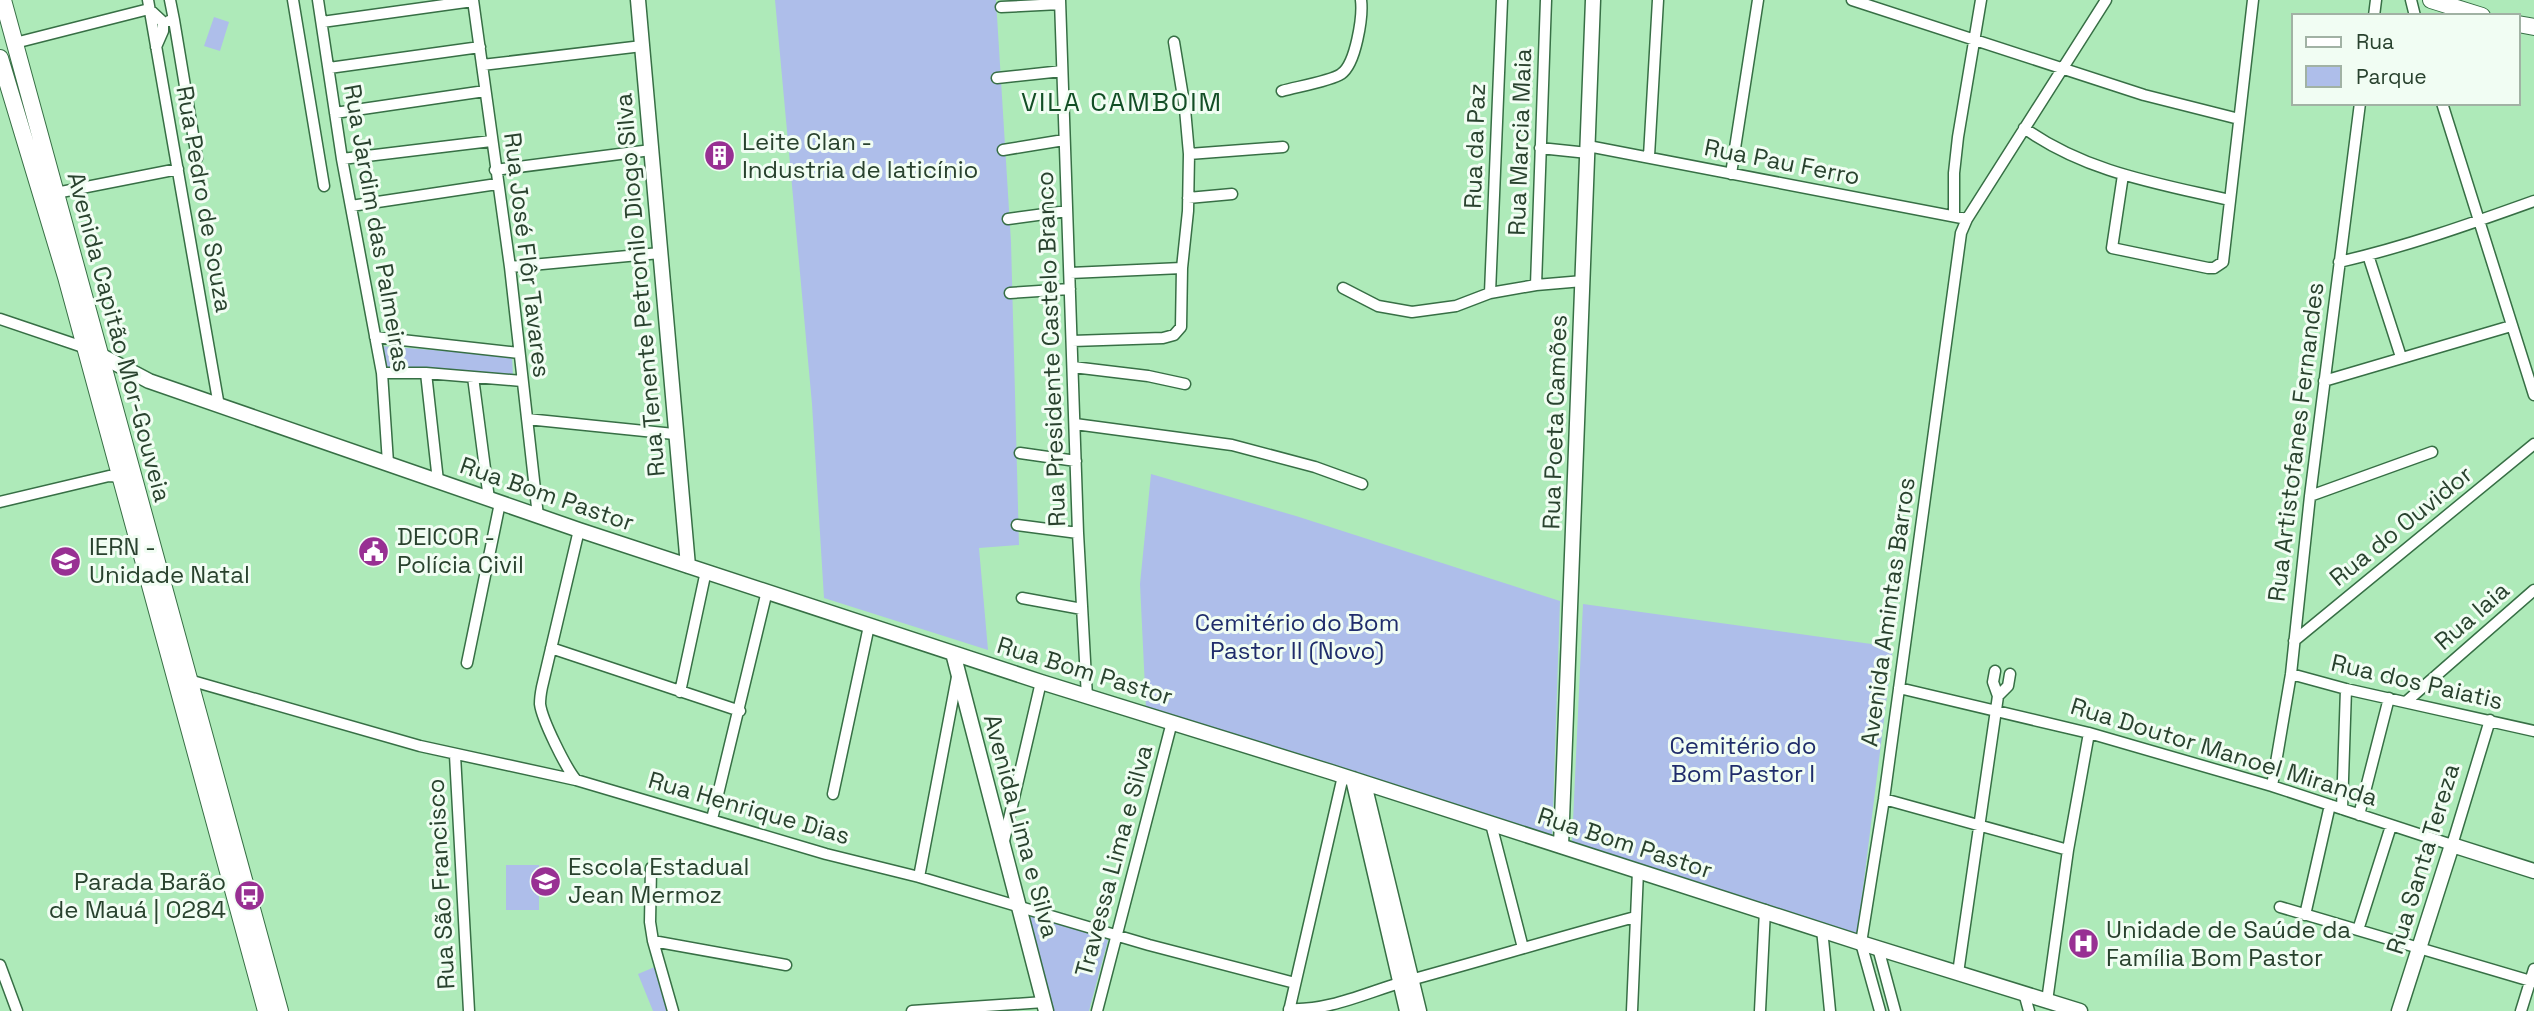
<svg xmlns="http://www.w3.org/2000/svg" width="2534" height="1011" font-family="'Space Grotesk',sans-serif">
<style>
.green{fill:#aebeea}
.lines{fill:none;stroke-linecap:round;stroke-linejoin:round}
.street-casing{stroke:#376f45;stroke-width:13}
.secondary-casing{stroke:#376f45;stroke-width:17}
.primary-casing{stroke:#376f45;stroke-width:18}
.street{stroke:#fff;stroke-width:10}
.secondary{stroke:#fff;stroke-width:14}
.primary{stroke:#fff;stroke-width:16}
.labels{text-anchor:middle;stroke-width:6;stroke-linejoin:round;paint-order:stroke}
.poi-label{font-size:24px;fill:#29422e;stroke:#f1fdf3;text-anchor:start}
.street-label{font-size:24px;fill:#29422e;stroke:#f1fdf3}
.park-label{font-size:24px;fill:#1f2c6b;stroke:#f1fdf3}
.neighbourhood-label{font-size:26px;letter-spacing:2px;fill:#124e25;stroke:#f1fdf3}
</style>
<rect width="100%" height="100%" fill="#aeeab9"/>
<path class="green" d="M775,0h221l15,242 8,303 -40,3 9,102 -164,-52 -12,-194z
M214,17l15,5 -9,29 -16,-5z
M380,346l132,10 1,20 -129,-9z
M1151,474l145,42 264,85 -8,239 -406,-131 -6,-125z
M1583,604l310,43 -36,290 -285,-94z
M506,865h33v45h-33z
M1027,913l81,27 -19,71h-36z
M657,966l13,45h-17l-15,-37z"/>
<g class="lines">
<defs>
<path id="street" d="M148,0l71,406
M293,0l31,186
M318,0l24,159 40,214 6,90
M473,0l37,267 28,249
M1060,0l18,533 9,164
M1852,0l292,95 95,24
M2411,0l4,16
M1001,7l59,-3
M2374,16l2,-16
M174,20l23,138
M169,21l5,-1 -4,-20
M322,22l151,-21
M15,43l134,-34 14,13v9l-7,16
M482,65l160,-19
M329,68l151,-21
M997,78l65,-7
M1282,91c14,-4 49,-10 59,-17 15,-10 22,-58 20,-74
M2442,103l92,292
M335,113l150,-22
M2024,128c62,44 132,55 205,72
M1588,146l379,73
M1540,148l48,5
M1003,150l61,-10
M1189,154l94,-7
M1649,156l9,-156
M342,159l149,-18
M495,170l156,-20
M1731,174l27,-174
M2123,175l-11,73 96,20h6l9,-6 30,-262
M56,193l122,-24
M1188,198l44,-4
M351,206l146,-22
M1954,216v-43l4,-36 23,-137
M1008,219l59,-8
M2368,255l33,102
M2339,262c66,-15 131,-38 195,-61
M510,267l150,-14
M1070,273l112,-5
M1536,285l10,-285
M1343,288l35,18 34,6 44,-6 34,-13 46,-8 47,-4
M1010,293l60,-4
M1490,293l12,-293
M0,319l86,29
M375,337l144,16
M1072,341l91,-3 11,-3 7,-8 1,-59 6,-57 1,-57 -4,-45 -11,-67
M1073,367l75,9 37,8
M382,373h44l96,8
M426,373l12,108
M473,377l16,122
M2324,381l187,-55
M527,419l147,15
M1075,424l157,21 83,22 47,17
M1020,453l56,8
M2310,496l122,-44
M0,502l109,-26 13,1
M1017,525l61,8
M1022,598l60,11
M2294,641l240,-197
M551,648l189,63
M467,663l33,-160
M2291,674l55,15 188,42
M189,680l231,66 156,34 250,74 93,23 230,68 146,38
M1899,688l190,45 183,53 180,59 38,-125
M680,692l26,-121
M1998,696l10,-10 2,-12
M2407,701l127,-111
M455,755l14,256
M576,780c-10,-12 -34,-60 -36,-76 0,-5 1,-12 2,-17l37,-157
M2272,786l19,-112 19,-178 50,-393
M833,794l36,-168
M1884,799l184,51
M2342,809l4,-120
M2359,815l30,-117
M712,819l55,-228
M1491,824l32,124
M1003,845l38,-163
M651,868l-1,54 3,19 20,70
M919,877l38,-200
M2280,907l254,75
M2305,915l25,-110
M1822,929l8,82
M2358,930l33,-104
M653,941l133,24
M1878,948l17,63
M0,965l17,46
M1958,973l40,-277 -5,-14 2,-11
M2024,993l5,18
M2047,1001l21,-151 21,-117
M1289,1009c40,2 76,-16 114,-27 77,-21 154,-44 232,-65
M912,1011l132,-9
M1097,1011l75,-289
M1289,1011l54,-235
M1632,1011l6,-140
M1760,1011l5,-101
M1880,1011l-19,-68 23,-144 77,-566 6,-14 139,-219
M2521,1011l13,-42"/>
<path id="secondary" d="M638,0l50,566
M96,353l53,28 430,149 462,152 290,90 530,171 219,68
M953,653l93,358
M1353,779l54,232
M1365,788l54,223
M1561,846l32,-846
M2399,1011l53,-166 82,26"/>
<path id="primary" d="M3,0l277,1011
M2431,0l51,16
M2518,24l16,3
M0,58l66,219 200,734"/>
</defs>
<use href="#street" class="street-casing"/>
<use href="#secondary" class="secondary-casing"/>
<use href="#primary" class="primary-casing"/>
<use href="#street" class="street"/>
<use href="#secondary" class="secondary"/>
<use href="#primary" class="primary"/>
</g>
<defs>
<symbol id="building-disc" viewBox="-11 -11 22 22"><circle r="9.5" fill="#983093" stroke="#f1fdf3"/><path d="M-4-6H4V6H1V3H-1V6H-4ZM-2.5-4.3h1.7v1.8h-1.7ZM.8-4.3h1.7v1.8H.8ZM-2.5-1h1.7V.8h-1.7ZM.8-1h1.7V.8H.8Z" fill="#fff"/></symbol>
<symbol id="civic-disc" viewBox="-11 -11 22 22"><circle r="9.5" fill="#983093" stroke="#f1fdf3"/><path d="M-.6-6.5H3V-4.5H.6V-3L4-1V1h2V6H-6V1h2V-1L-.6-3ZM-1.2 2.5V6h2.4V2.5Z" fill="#fff"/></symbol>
<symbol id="university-disc" viewBox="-11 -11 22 22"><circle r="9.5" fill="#983093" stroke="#f1fdf3"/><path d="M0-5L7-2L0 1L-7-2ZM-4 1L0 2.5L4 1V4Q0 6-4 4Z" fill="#fff"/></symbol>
<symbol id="school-disc" viewBox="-11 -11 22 22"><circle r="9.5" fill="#983093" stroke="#f1fdf3"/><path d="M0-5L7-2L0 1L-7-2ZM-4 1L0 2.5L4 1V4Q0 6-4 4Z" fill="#fff"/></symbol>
<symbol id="bus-disc" viewBox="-11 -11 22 22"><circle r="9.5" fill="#983093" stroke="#f1fdf3"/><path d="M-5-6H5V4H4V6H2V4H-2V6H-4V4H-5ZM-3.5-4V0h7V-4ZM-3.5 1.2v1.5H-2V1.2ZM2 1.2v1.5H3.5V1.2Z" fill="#fff"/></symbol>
<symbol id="hospital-disc" viewBox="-11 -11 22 22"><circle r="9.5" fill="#983093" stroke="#f1fdf3"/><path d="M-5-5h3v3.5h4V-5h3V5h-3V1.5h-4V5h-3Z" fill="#fff"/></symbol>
</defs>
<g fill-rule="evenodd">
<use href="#building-disc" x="702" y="138" width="35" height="35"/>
<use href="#civic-disc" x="356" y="534" width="35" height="35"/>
<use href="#university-disc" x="48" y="544" width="35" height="35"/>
<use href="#school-disc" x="528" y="864" width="35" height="35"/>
<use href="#bus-disc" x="232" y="878" width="35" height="35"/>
<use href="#hospital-disc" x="2066" y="926" width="35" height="35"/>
</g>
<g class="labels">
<g class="poi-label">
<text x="742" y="150">Leite Clan -<tspan x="742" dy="28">Industria de laticínio</tspan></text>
<text x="397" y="545">DEICOR -<tspan x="397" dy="28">Polícia Civil</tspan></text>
<text x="89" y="555">IERN -<tspan x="89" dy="28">Unidade Natal</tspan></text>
<text x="568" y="875">Escola Estadual<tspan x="568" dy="28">Jean Mermoz</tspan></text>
<text x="226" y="890" text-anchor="end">Parada Barão<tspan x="226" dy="28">de Mauá | O284</tspan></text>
<text x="2106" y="938">Unidade de Saúde da<tspan x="2106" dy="28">Família Bom Pastor</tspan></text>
</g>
<g class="street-label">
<text transform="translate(1520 142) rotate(-88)" y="8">Rua Marcia Maia</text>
<text transform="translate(1475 146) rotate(-88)" y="8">Rua da Paz</text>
<text transform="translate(1782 162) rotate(11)" y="8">Rua Pau Ferro</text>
<text transform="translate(204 199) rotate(80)" y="8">Rua Pedro de Souza</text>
<text transform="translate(377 228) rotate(80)" y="8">Rua Jardim das Palmeiras</text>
<text transform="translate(527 255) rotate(83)" y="8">Rua José Flôr Tavares</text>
<text transform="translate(640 285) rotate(-95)" y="8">Rua Tenente Petronilo Diogo Silva</text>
<text transform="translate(119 337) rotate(75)" y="8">Avenida Capitão Mor-Gouveia</text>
<text transform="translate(1051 349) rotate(-92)" y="8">Rua Presidente Castelo Branco</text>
<text transform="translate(1555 422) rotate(-88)" y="8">Rua Poeta Camões</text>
<text transform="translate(2296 442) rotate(-83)" y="8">Rua Artistofanes Fernandes</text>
<text transform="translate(547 494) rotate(19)" y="8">Rua Bom Pastor</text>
<text transform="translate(2401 526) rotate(-39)" y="8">Rua do Ouvidor</text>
<text transform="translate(1888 612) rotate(-82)" y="8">Avenida Amintas Barros</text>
<text transform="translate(2472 616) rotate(-41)" y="8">Rua Iaia</text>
<text transform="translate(1085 671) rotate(17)" y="8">Rua Bom Pastor</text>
<text transform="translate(2417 682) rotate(13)" y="8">Rua dos Paiatis</text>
<text transform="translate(2224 752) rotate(17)" y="8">Rua Doutor Manoel Miranda</text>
<text transform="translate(749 808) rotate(16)" y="8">Rua Henrique Dias</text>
<text transform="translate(1021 826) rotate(75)" y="8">Avenida Lima e Silva</text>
<text transform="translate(1625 843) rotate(18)" y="8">Rua Bom Pastor</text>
<text transform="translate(2423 859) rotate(-73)" y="8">Rua Santa Tereza</text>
<text transform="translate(1114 861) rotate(-75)" y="8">Travessa Lima e Silva</text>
<text transform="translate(441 884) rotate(-93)" y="8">Rua São Francisco</text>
</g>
<g class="park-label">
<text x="1297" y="631">Cemitério do Bom<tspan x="1297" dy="28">Pastor II (Novo)</tspan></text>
<text x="1743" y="754">Cemitério do<tspan x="1743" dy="28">Bom Pastor I</tspan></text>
</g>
<g class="neighbourhood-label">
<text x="1122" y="111">VILA CAMBOIM</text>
</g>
</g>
<rect x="2292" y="14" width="228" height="91" fill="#f1fdf3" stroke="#a1b2a4" stroke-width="2"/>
<rect x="2306" y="37" width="35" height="10" fill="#ffffff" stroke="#a1b2a4" stroke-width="2"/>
<text x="2356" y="49" font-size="21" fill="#29422e">Rua</text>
<rect x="2306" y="66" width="35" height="21" fill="#aebeea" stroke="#a1b2a4" stroke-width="2"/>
<text x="2356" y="84" font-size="21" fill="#29422e">Parque</text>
</svg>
